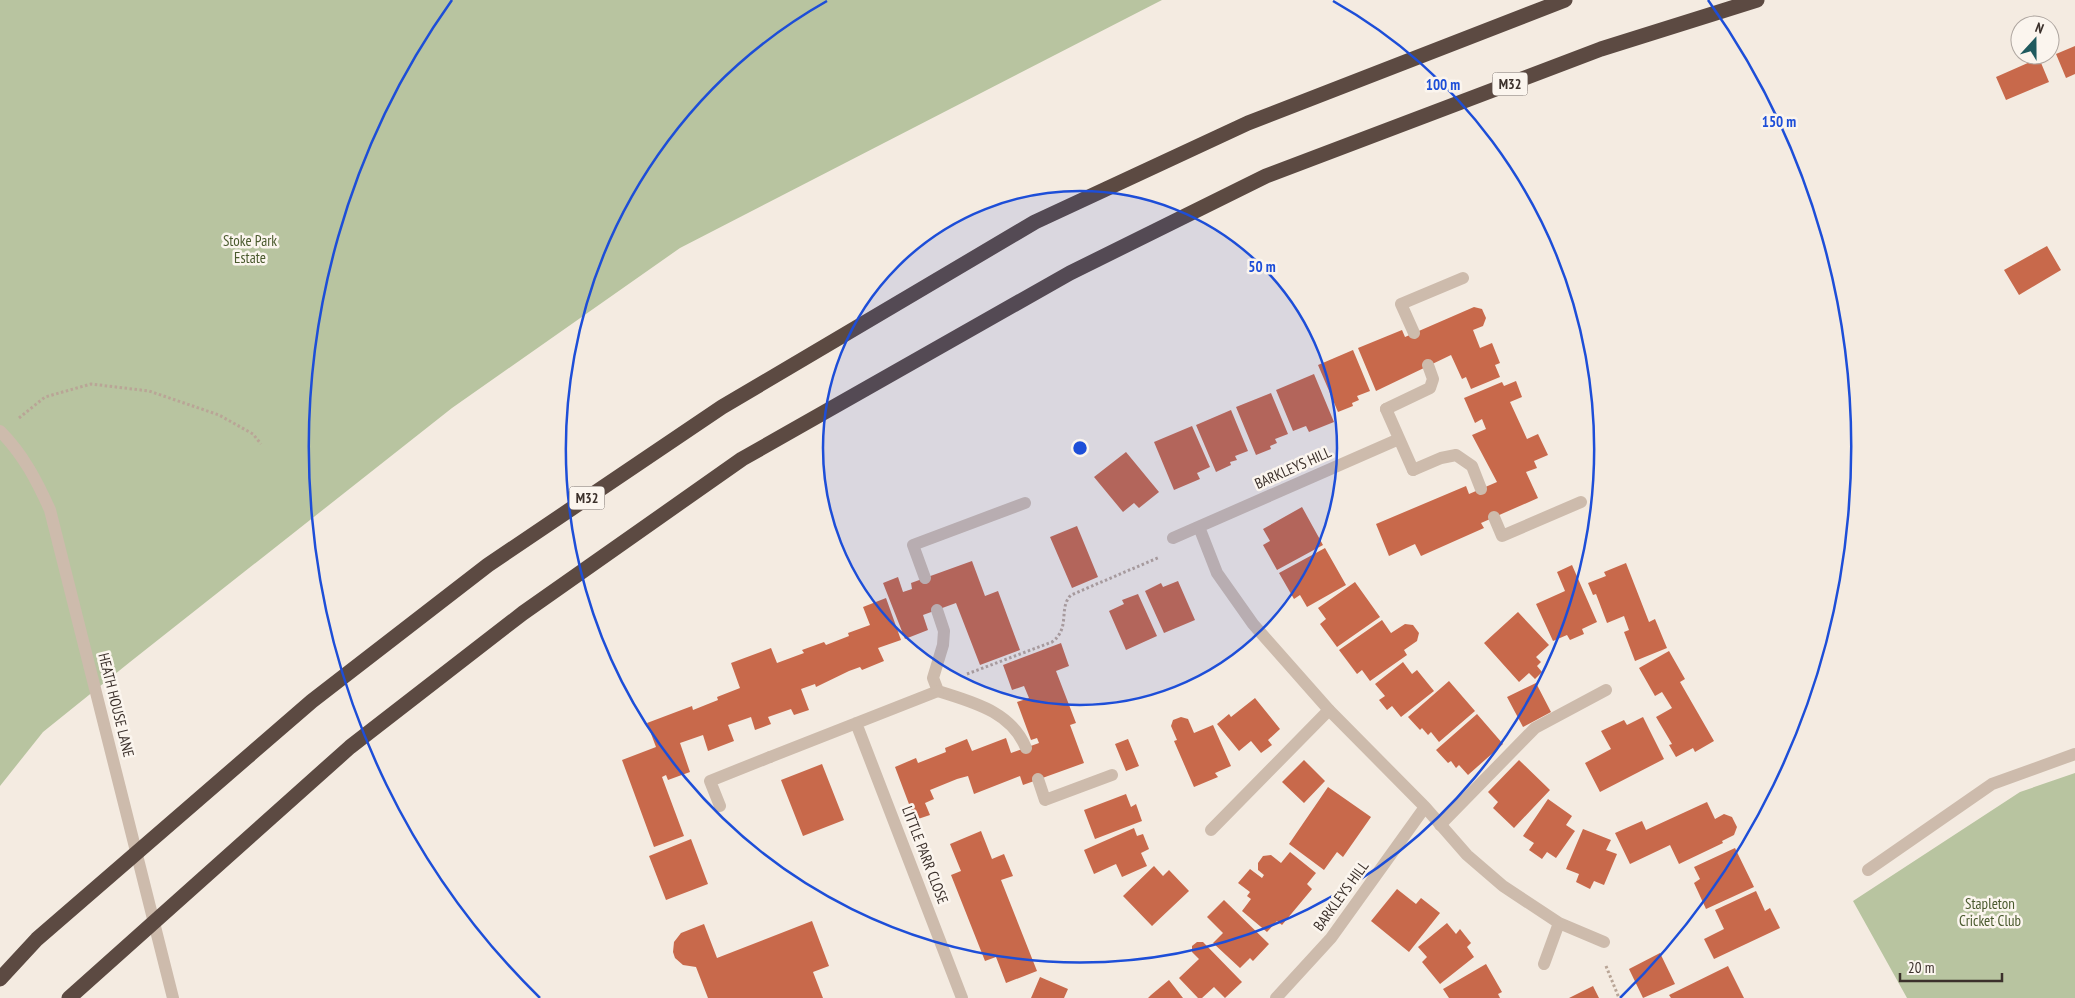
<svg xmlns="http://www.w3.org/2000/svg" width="2075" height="998" font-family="'PT Sans Narrow',sans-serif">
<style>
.green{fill:#b8c4a0}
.building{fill:#c8694b}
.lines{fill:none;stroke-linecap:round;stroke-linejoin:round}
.path{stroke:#b9a596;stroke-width:3;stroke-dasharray:2.5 2.5;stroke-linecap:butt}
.service{stroke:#cdbbac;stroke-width:12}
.minor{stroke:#cdbbac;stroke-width:12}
.motorway{stroke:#5c4a42;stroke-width:15}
.ring{fill:none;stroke:#1d4ed8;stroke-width:2.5}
.labels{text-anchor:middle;stroke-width:5;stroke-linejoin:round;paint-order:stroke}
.shield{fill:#fbf5ee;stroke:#756b66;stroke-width:1}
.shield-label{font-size:14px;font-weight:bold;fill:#3b302b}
.park-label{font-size:15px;fill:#4a5a2e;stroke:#fbf5ee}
.street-label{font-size:15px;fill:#3b302b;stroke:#fbf5ee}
.centre{fill:#1d4ed8;stroke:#fbf5ee;stroke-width:2.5}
.ring-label{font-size:15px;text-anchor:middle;font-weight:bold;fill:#1d4ed8;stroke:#fbf5ee;stroke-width:5;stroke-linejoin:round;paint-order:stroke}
</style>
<rect width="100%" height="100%" fill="#f4ebe1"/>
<path class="green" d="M0,0h1162l-482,248 -228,160 -322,254 -87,70 -43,54z
M2075,773v225h-168l-54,-97 167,-109z"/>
<path class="building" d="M2075,46v28l-9,4 -10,-24z
M2039,58l10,24 -43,18 -10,-23z
M2047,246l14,24 -42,25 -15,-25z
M1474,307l8,2 4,9 -3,8 -10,4 7,18 12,-5 8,20 -5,2 5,12 -29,12 -5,-12 -4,2 -11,-24 -75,36 -18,-43 44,-18 3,7z
M1353,350l17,41 -13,5 2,4 -7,3 1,3 -15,6 -20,-47z
M1314,374l20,48 -25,10 -3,-6 -13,5 -17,-41z
M1516,381l6,16 -12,5 17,37 11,-5 10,21 -14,6 3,7 -11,4 12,26 -57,25 3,5 -63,28 -6,-12 -26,12 -13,-32 90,-38 3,8 28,-12 -25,-47 14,-6 -4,-10 -7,4 -11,-25 38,-16 2,4z
M1271,393l17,41 -13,5 2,4 -7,3 1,3 -15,6 -20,-48z
M1231,410l17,41 -13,5 2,4 -7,2 1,3 -15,7 -20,-47z
M1192,426l18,41 -13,6 3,6 -26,11 -20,-48z
M1126,452l33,40 -20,16 -5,-5 -11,9 -29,-35z
M1302,507l21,38 -46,25 -14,-25 7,-4 -7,-12z
M1077,526l21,51 -26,11 -22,-51z
M1325,548l21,37 -39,22 -7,-12 -6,4 -15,-26z
M972,561l13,35 13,-5 22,59 -40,15 -24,-62 -33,12 5,15 -23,9 -22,-56 15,-6 5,15 9,-3 -1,-6z
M1626,563l23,59 6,-3 12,29 -32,13 -11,-29 5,-2 -5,-14 -17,7 -11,-29 -3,1 -5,-12 18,-7 -2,-4z
M1572,565l25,57 -15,7 2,5 -14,6 -3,-5 -14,6 -17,-37 29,-13 -8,-19z
M1178,581l17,39 -31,13 -19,-42 16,-8 2,4z
M1355,582l25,35 -43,30 -17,-23 6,-5 -8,-11z
M1138,594l19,42 -31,14 -17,-39 15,-7 -2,-4z
M886,598l15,42 -23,8 6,13 -22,9 -2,-3 -11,4 -33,16 -1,-3 -14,5 8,21 -15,5 -3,-6 -23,8 3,7 -16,6 -4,-13 -23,8 6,16 -26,10 -5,-16 -23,8 10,29 -22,8 -2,-5 -4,2 22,59 -30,11 -32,-87 34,-13 -9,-24 45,-17 1,4 25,-10 -1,-3 23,-9 -9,-25 40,-15 6,15 27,-10 -2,-3 22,-8 2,3 23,-9 -1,-3 22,-8 -7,-18z
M1518,612l31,33 -13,12 5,5 -4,4 5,6 -7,7 -6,-6 -10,9 -35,-39z
M1382,620l9,13 14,-9 8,1 6,8 -2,8 -13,9 3,5 -37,26 -8,-11 -5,4 -18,-24z
M1061,643l8,23 -13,5 20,52 -6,2 14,38 -61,22 -3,-9 -46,18 -6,-18 -11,3 -27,11 4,9 -9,4 5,12 -15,5 -20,-53 21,-9 2,5 28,-11 -1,-4 22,-9 5,12 34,-13 5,15 28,-10 -2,-5 -6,2 -14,-38 12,-4 -5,-12 -12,4 -9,-25z
M1669,651l16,28 -5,3 34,59 -19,11 -2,-4 -17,9 -7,-12 3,-1 -16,-27 16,-9 -10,-16 -7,4 -16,-28z
M1403,662l9,12 5,-4 17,21 -33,26 -9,-11 -5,4 -8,-10 6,-4 -10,-12z
M1449,681l26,30 -36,31 -8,-10 -3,3 -6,-7 -2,2 -12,-13z
M1536,683l15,29 -28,15 -16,-30z
M1255,698l25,31 -12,11 4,5 -11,8 -10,-12 -12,10 -22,-27 12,-10 2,3z
M1477,714l26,30 -35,31 -9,-10 -3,3 -5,-7 -3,2 -12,-13z
M1181,717l7,2 6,14 19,-8 18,41 -16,7 3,4 -24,10 -20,-46 3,-1 -6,-14 2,-6z
M1643,717l21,42 -64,33 -15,-29 26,-14 -10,-18 23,-11 3,5z
M1128,739l11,27 -13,5 -11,-27z
M1304,760l21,21 -21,22 -22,-21z
M1519,760l31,30 -36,38 -21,-20 5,-6 -10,-10z
M822,764l22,56 -41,16 -22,-56z
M1328,787l43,30 -28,40 -6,-5 -13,18 -35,-26z
M1126,794l5,13 5,-3 6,17 -47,18 -11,-29z
M1548,799l24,17 -6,9 9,6 -19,27 -9,-6 -5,7 -13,-9 5,-7 -11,-7z
M1707,802l8,17 9,-5 8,3 5,10 -3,8 -12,6 1,2 -44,21 -9,-19 -40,19 -15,-31 27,-12 4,9z
M1134,828l3,8 6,-2 6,15 -8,4 6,13 -25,11 -6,-13 -22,10 -10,-24z
M1583,829l28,11 -5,10 11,4 -13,31 -10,-4 -4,8 -14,-7 3,-8 -13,-5z
M981,831l11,28 12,-5 9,22 -12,4 36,91 -31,12 -10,-26 -11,4 -34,-86 10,-4 -11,-27z
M691,839l17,45 -42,16 -17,-44z
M1735,848l19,39 -48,22 -12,-26 6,-4 -6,-12z
M1290,852l26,21 -9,11 5,5 -30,36 -5,-4 -10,11 -25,-21 9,-12 -4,-3 3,-4 -12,-9 12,-14 12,9 2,-3 -6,-5v-7l5,-7 8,-1 10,8z
M1154,866l9,10 6,-6 20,21 -37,35 -29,-30z
M1397,889l19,15 5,-6 19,15 -31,39 -38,-31z
M1756,891l9,20 5,-3 10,20 -66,31 -10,-20 20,-10 -9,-19z
M1224,900l45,44 -16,17 -3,-3 -10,10 -27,-25 10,-10 -16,-16z
M812,921l17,45 -16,6 10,26h-115l-12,-31 -13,-2 -8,-7 -2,-6 1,-10 7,-9 23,-9 13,34z
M1447,923l9,11 4,-5 11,14 -4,4 7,10 -34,27 -18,-22 5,-5 -9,-10z
M1197,942h6l39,40 -17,16 -11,-11 -12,11h-4l-19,-20 20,-19 -7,-7v-6z
M1660,953l15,31 -32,14 -14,-29z
M1486,964l16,28 -4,2 2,4h-51l-6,-9z
M1728,966l16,32h-73l-2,-3z
M1040,977l28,12 -4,9h-33z
M1169,980l14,18h-35l3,-3z
M1593,986l6,12h-30z"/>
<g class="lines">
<path class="path" d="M19,418l26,-21 46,-13 58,7 70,24 34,19 8,10
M967,674l85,-32c19,-14 6,-34 19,-47l89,-38
M1606,966l13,32"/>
<path class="service" d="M1414,333l-13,-29 62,-26
M1386,409l44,-21 3,-9 -5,-14
M1413,470l28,-12 15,-3 16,11 9,23
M1494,517l8,19 79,-34
M925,578l-12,-33 112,-42
M937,610l7,21 -1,14 -10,33 5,13c34,11 73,20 88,57
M1038,779l7,21 67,-25
M720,806l-10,-25 60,-24
M1440,825l95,-97 71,-38
M1211,830l118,-120
M1868,870l124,-86 83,-30"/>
<path class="minor" d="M1386,409l27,61
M0,431c23,23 37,50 50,79l123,488
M1199,527l18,46 36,51 76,86 96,97 42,48 36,31 56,37 45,19
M1173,538l226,-99
M856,723l106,275
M770,757l168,-66
M1544,964l15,-41
M1276,998l55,-60 94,-131"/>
<path class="motorway" d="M0,979l37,-40 275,-238 176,-136 234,-158 313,-185 213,-99 317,-123
M69,998l281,-251 173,-134 219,-154 328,-186 196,-97 335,-127 156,-49"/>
</g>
<circle cx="1080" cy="448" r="257" fill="#1d4ed8" fill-opacity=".12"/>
<g class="ring">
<circle cx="1080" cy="448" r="257"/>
<path d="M1333 1A514 514 0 1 1 827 1"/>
<path d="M540 998A771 771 0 0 1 452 0M1708 0A771 771 0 0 1 1620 998"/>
</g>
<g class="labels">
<g class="shield">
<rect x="1492.5" y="72.5" width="35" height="23" rx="4"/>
<rect x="569.5" y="486.5" width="35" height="23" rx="4"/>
</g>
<g class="shield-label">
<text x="1510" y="89">M32</text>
<text x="587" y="503">M32</text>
</g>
<g class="park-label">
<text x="250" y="246">Stoke Park<tspan x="250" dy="17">Estate</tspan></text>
<text x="1990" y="909">Stapleton<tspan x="1990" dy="17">Cricket Club</tspan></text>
</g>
<g class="street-label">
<text transform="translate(1293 468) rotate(-24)" y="5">BARKLEYS HILL</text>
<text transform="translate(116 705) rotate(76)" y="5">HEATH HOUSE LANE</text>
<text transform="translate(925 855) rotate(69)" y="5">LITTLE PARR CLOSE</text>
<text transform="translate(1341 896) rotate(-54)" y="5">BARKLEYS HILL</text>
</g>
</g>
<circle cx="1080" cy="448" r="8" class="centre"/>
<g class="ring-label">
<text x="1443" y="90">100 m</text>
<text x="1779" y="127">150 m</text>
<text x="1262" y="272">50 m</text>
</g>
<g transform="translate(2035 40) rotate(21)"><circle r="24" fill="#fbf5ee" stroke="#aea6a0"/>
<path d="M0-4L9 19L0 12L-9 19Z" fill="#1f5a5e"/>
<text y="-8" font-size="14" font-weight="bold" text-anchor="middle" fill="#3b302b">N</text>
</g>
<path d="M1900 973v8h102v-8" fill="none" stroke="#3b302b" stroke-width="2.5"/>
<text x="1908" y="973" font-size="15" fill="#3b302b" stroke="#fbf5ee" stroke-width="4" paint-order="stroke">20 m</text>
</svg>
